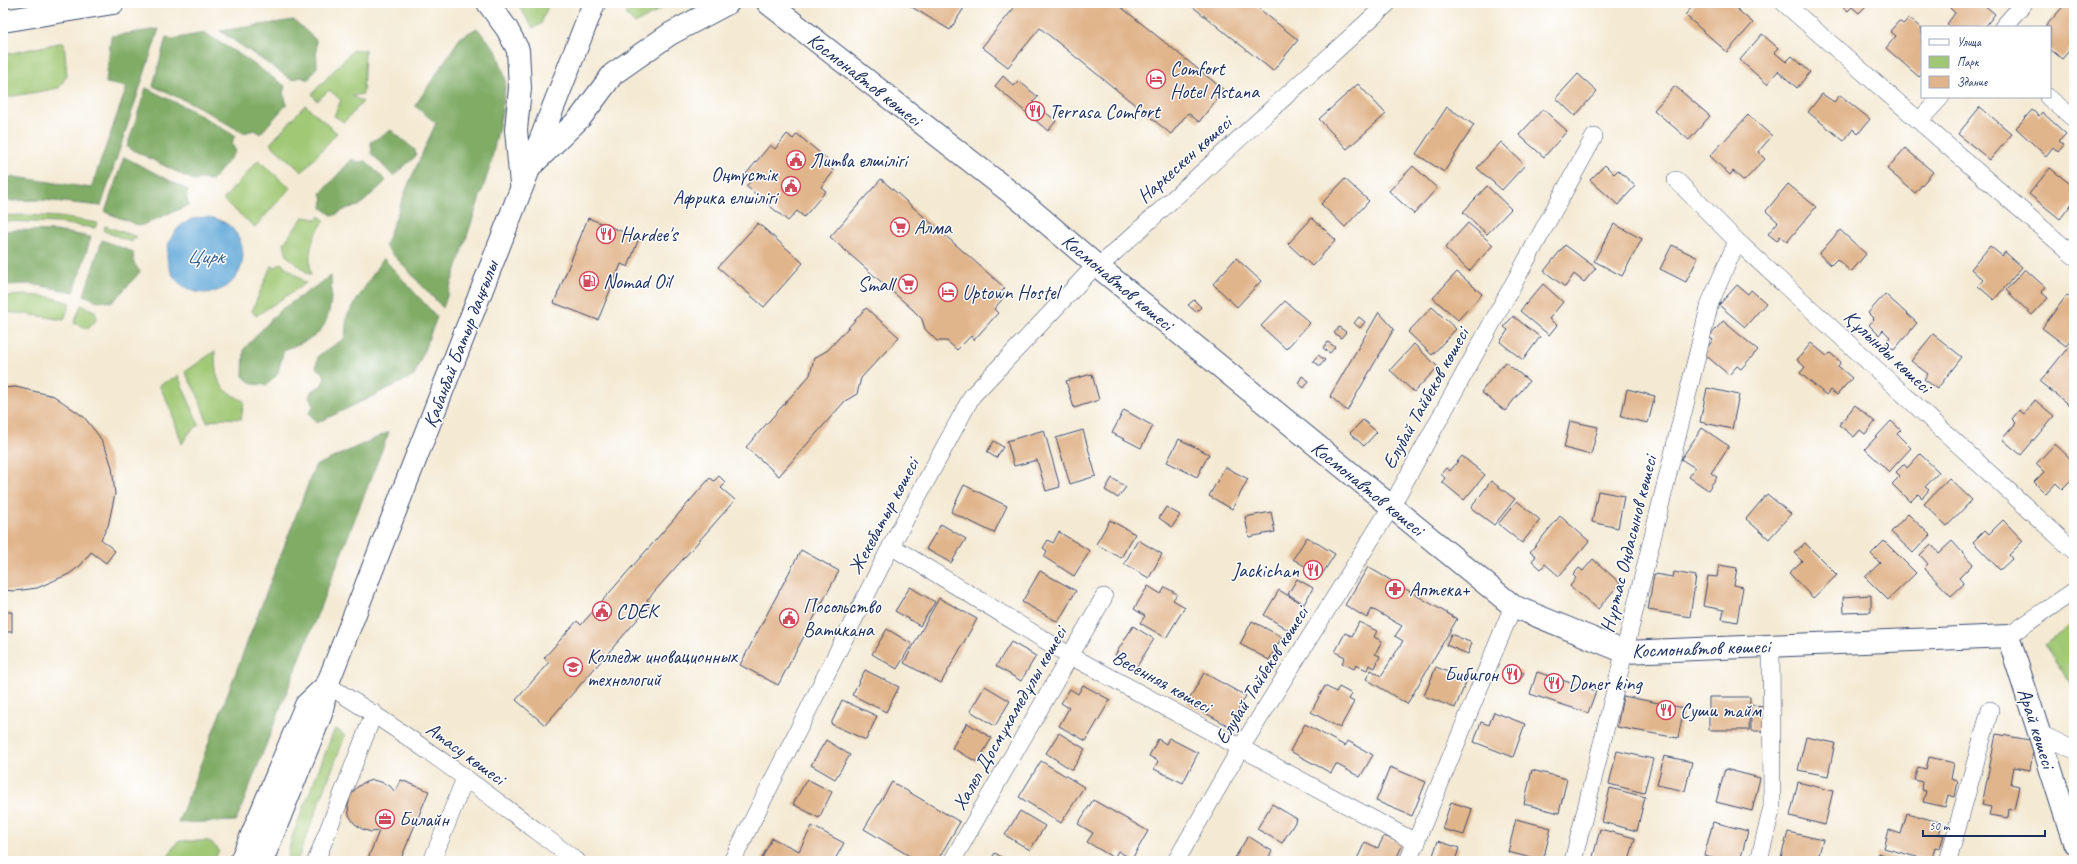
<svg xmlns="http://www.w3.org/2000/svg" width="2077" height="864" font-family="Caveat,sans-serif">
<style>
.green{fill:#a0c874;stroke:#5e7c69}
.forest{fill:#80ac66;stroke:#4e6e62}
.water{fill:#61a8d8;stroke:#3e6c9b}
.building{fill:#e1b58c}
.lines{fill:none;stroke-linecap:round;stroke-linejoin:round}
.street-casing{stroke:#3c4b70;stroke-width:18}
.secondary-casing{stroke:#3c4b70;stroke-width:24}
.street{stroke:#fff;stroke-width:17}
.secondary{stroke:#fff;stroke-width:22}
.labels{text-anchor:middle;stroke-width:3;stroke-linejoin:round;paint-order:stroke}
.poi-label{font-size:20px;fill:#1b2f5e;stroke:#fff;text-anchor:start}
.street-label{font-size:20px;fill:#1b2f5e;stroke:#fff}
.water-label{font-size:21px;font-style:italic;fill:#375f8f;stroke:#fff}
</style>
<rect width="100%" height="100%" fill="#fff"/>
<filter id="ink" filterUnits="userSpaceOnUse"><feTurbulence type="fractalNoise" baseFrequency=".025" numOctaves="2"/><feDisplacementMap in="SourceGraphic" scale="8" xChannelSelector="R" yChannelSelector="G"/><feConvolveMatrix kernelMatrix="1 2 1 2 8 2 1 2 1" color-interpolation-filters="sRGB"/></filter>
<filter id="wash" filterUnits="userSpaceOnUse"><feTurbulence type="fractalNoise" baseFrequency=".012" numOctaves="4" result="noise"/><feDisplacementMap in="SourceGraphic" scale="16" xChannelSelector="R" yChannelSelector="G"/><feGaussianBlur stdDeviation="0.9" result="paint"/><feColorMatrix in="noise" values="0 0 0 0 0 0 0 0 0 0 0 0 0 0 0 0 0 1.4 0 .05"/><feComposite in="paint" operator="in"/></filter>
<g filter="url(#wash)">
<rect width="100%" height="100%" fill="#f4ead4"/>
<path class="green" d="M517,3h32l-8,21 -8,4z
M631,3h40l-36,21 -9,-9z
M64,42l3,33 -8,13 -56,10v-43z
M353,50h12l-2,44 -11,2 11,6 -19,20 -10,-6 7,-16 -12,-10 -12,11 -5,-7z
M305,105l32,28 -35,39 -32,-28z
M258,160l32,28 -35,39 -32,-27z
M27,215l32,2 38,6 -2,5 -36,-5 -56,-2v-5z
M319,216l6,5c-15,16 -17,34 -14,55l-24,-20 -3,-13 19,-26 13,2z
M105,226l32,11 -6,5 -27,-11z
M281,263l25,20 -50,33 -4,-5 19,-45 5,1z
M27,295l23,2 20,6 -6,17 -37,-6 -24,-2v-16z
M81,305l14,6 2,8 -9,10 -14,-6z
M215,351c0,27 2,38 29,50l-3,18 -18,-1 -16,4 -9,-26 -13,-24z
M178,376l21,49 -9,7 -8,12 -11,-34 -12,-25z
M2074,622v67l-30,-45z
M335,728l10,8 -48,125h-10l4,-21z
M178,841h31l10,9 -5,11h-49z"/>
<path class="forest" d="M294,20l22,20 1,27 -9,13 -7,-3 -9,3 -72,-49z
M477,28l19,22 10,30 -4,32 -12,55 -47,141 -58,-62 23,-61 28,-62 -21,-17 45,-68z
M159,29l-58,177 -58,-6 -40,1v-23l12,-1 76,11 36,-101 -21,-4 5,-47z
M205,33l40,25 40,28 -2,7 4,11 -27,30 -5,-4 -12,3 -44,-26 -46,-21 13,-49 6,2z
M146,88l47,23 42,25c-4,6 -3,10 1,15l-23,29 -13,-1 -5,2 -68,-34z
M391,130l24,20 1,6 -23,20 -21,-22 -1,-12z
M124,157l64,33 -2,7 3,8 -49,21 -35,-14z
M352,159l6,3 8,-1 20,20 -27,25 -11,2 -15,8 -11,-8 1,-8 -2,-7z
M16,230l39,1 36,6 -17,55 -43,-8 -28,1v-54z
M102,240l31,12 1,11 6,9 -27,30 -16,-1 -13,-6z
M383,258l54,59 -23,59 -97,47 -8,-10 4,-6 -1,-7 -3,-3 3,-7 9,-4 4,-8 -2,-6 -7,-4 2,-12 27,-18 2,-22z
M331,276c1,19 1,49 -18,61 -9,5 -19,9 -29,13l-7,25 -10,10 -15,-1 -9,-8 1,-27 35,-38z
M389,432l-153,389 -58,2 137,-357z"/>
<path class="water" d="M167 255a38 38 0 1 1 76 0a38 38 0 1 1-76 0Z"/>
<g id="blocks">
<path class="building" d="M905,3h62l-17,27z
M1018,3h98l108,87 -25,32 -11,-9 -17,21 -131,-106 -32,39 -26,-20z
M1188,3h64l46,37 -25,31z
M1696,3h34l23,20 -26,29 -42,-37z
M1839,3h30l-10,10 -7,-6 -4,4z
M1954,3h28l13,11 -10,13h-34l-4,-3 8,-11 -5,-5z
M2066,3l8,1v41l-12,14 -12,-10v-22h-5z
M1909,18l13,11v45l-3,3 -33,-29 10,-12 -6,-5 9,-10 4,3z
M1762,34l16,14 -4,4 12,10 6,-6 18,16 -13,16 -19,-17 -11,13 -27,-24z
M1578,74l19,17 -22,25 -19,-18z
M1003,76l11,10 5,-5 19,16 -5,5 23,19 -8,10 -53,-45z
M1358,84l28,30 -39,35 -28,-30z
M1675,86l35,30 -21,24 -35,-30z
M1822,94l12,8 6,-7 30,24 -12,15 -5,-5 -9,12 -36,-29z
M1447,107l27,18 -30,47 -28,-18z
M1980,107l32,27 -22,26 -32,-26z
M1543,109l24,22 -23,26 -25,-22z
M2032,110l7,6 3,-4 24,22 -7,7 5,4 -6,7 -5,-5 -7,9 -30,-28z
M1748,115l24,21 -14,16 7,7 -21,22 -11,-10 -3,4 -20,-19z
M787,134l6,5 4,-5 36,30 -3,4 4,3 -13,16 5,4 -22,26 -7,-6 -9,10 -42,-35 6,-6 -6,-6 24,-29 5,4z
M1501,142l24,23 -23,25 -25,-22z
M1905,148l28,24 -18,21 -28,-24z
M1605,165l9,9 4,-4 17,16 -17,19 -28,-25z
M1413,166l24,22 -23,26 -25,-23z
M2050,168l24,19v14l-14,18 -31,-25z
M881,179l124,109 -4,4 4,4 -11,13 4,4 -24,27 -3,-4 -14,14 -10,-9h-10l-12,-12 -3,-10 -11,-11 -81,-71z
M1345,179l24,22 -24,26 -24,-23z
M1788,184l28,23 -29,35 -7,-6 -3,5 -9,-7 10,-12 -12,-11z
M1487,186l24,23 -24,25 -24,-22z
M588,218l51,20 -11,29 -7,-3 -23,56 -44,-17z
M1312,218l24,22 -24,26 -24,-22z
M758,223l45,40 -39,44 -46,-40z
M1468,223l25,22 -24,26 -24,-23z
M1614,224l28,15 -20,37 -28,-15z
M1840,230l26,24 -15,18 -14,-13 -6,6 -12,-11z
M1565,245l31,23 -12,14 -10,-8 -9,13 -21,-16z
M1672,245l26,13 -12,24 -26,-13z
M1990,246l12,10 3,-4 17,15 -28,33 -16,-14 5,-6 -12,-11z
M1236,258l25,23 -24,26 -24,-23z
M2025,269l20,18 -4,5 7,6 -16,17 -26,-25z
M1457,272l25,22 -24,26 -25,-22z
M1543,284l20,18 -14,17 8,6 -8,10 -29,-24z
M1737,285l11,9 3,-4 15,13 -21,24 -26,-22z
M1885,294l32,29 -23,27 -8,-7 4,-6 -7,-7 -4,5 -10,-10 5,-6 -6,-6z
M2067,295l7,5v34l-8,12 -24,-18z
M1194,300l7,7 -5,5 -8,-7z
M1285,301l25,22 -24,26 -25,-23z
M1432,307l24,22 -24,26 -24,-23z
M866,308l33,29 -38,41 -4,16 -12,7 -66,75 -33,-29 64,-72 4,-17 14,-8z
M1379,312l15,17 -47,82 -17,-15z
M1513,316l27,21 -17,23 -23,-18 8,-12 -4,-3z
M1359,317l6,5 -5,6 -6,-5z
M1723,321l35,29 -17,19 -4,-3 -8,9 -26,-22 10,-13 -4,-3z
M1339,327l7,5 -5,6 -7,-5z
M1933,334l29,23 -25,32 -13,-10 4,-5 -17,-13z
M2074,340v61l-4,5 -30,-24z
M1328,342l7,5 -5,6 -7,-5z
M1811,343l16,13 3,-3 11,9 -3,4 14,12 -15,17 -7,-5 -4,5 -26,-22 5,-6 -8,-7z
M1414,344l24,23 -24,25 -24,-22z
M1318,355l7,5 -5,6 -7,-5z
M1505,362l24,19 -24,30 -24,-19z
M1092,374l7,26 -25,8 -8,-27z
M1302,376l7,5 -5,7 -6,-5z
M16,387l38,9 30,21 15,19 8,16 5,15 3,27 -7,32 -7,13 14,12 -9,12 -15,-11 -10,13 -12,9 -32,14 -22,3 -12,-1v-202z
M1707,388l32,7 -7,34 -32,-7z
M1627,389l28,7 -7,27 -27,-6z
M2035,400l19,16 -33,39 -19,-16 14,-16 -4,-4 7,-9 5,4z
M1855,405l20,17 -10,12 -5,-4 -6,7 -15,-12z
M1124,410l29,16 -12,22 -29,-15z
M1363,420l14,12 -13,14 -14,-13z
M1570,421l28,6 -7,28 -27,-7z
M1891,421l10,9 -4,4 14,14 -22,24 -24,-23z
M1702,428l27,18 -18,27 6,4 -9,13 -19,-13 6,-9 -14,-9z
M1044,430l16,57 -14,4 -9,-31 -23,6 -7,-25z
M1083,430l13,46 -26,8 -14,-46z
M1179,439l30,15 -12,23 -30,-15z
M994,441l9,6 -7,11 -9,-6z
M2055,444l19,18v15l-12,12 -6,-6 -10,11 -12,-12 10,-10 -8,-8z
M1920,454l19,18 -14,15 4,3 -7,8 -4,-4 -8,8 -18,-18 8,-8 -4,-4 8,-8 3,4z
M1462,456l23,19 -21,25 -22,-18 3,-4 -4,-4 5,-6 4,3z
M1225,467l23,12 -16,30 -23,-13z
M719,476l7,7 -5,5 14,12 -88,100 4,4 -106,121 -29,-25 33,-38 -5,-4 33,-37 4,4 129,-147 4,3z
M1112,478l14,9 -8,11 -13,-8z
M1949,478l23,22 -25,26 -23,-22z
M1491,481l24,18 -21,26 -23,-17z
M964,485l43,21 -13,27 -43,-21z
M1598,491l26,5 -6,32 -26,-6z
M1767,494l24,20 -22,25 -23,-20z
M1517,501l23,19 -18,23 -24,-19z
M1166,507l14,8 -8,12 -13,-9z
M1271,512l4,20 -26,5 -4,-20z
M1908,514l22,21 -17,18 -22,-21z
M1560,516l29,25 -30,35 -14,-12 -4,5 -9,-8 4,-5 -6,-4z
M1110,520l25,14 -14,24 -25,-14z
M2003,520l20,21 -14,14 3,4 -12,11 -27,-28 12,-12 4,4z
M941,524l25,15 -15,24 -25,-14z
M1059,532l31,19 -16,25 -30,-19 3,-6 -4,-3 5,-8 5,3z
M1307,537l28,17 -14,22 -28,-17z
M1138,540l24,14 -13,24 -25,-14z
M1884,541l32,32 -28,27 -23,-23 15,-14 -9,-9z
M1952,541l21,23 -14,14 5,6 -13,12 -27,-28 4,-4 -8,-9 11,-11 8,9z
M1805,543l32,32 -24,23 -24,-25 13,-12 -8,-8z
M801,550l38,21 -61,114 -38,-20z
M1593,559l27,24 -22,26 -28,-23 6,-8 -3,-3 6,-7 4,3z
M1719,565l18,3 -3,17 9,2 -6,35 -15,-3 2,-9 -21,-4 5,-30 9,1z
M1368,567l89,52 -50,85 -41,-25 5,-9 10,6 22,-35 -8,-5 7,-10 -30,-17 -5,9 -22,-13z
M1040,571l36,20 -18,31 -36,-20z
M1674,572l22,4 -6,41 -42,-7 6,-36 19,3z
M1297,579l16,9 -9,16 -16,-10z
M1148,586l13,8 4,-7 12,7 -4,6 12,7 -19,31 -26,-15 5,-7 -11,-7z
M910,587l25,15 -15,24 -25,-15z
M1279,590l26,16 -15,25 -26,-16z
M1871,595v17l-27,1 -1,-16z
M939,598l38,21 -36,64 -37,-20z
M3,612h9v20h-7v11h-2z
M1252,621l30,16 -13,23 -29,-16z
M1359,622l18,9 -3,6 8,4 -7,13 5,2 -5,12 -6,-3 -2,5 -11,-5 -2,4 -12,-6 3,-6 -10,-5 10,-19 7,3z
M1133,626l21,13 -18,29 -21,-13z
M887,629l25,15 -15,25 -25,-15z
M1451,634l21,9 -4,11 -22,-9z
M1011,642l25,14 -15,25 -25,-15z
M1507,665l17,8 -6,10 -16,-8z
M1436,667l31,13 -12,28 -31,-12z
M865,670l34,17 -13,25 -34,-17z
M1537,672l59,19 -8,22 -58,-19z
M1204,673l42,23 -17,30 -42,-23z
M1083,685l27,15 -24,41 -27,-15 10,-18 -8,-5 9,-14 8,5z
M985,686l25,15 -15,25 -25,-15z
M1325,686l11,6 3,-5 13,7 -3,5 5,3 -14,26 -29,-16z
M1623,696l61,12 -6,30 -61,-11z
M1709,697h41l-1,33h-40z
M842,700l35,16 -11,24 -35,-16z
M1751,705l18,1v25h-18z
M1494,712l31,12 -12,33 -39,-15 7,-20 8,3z
M967,723l25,15 -15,24 -25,-14z
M1305,724l40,22 3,-5 25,14 -13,22 -24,-13 -5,9 -41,-22z
M1059,733l26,16 -13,21 -26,-17z
M1996,734l39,7 -5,29 -16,-3 -3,17 8,2 -5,24 -5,-2 -1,10 -19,-3 2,-8 -9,-2z
M1806,737l29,6 -7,33 -30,-6z
M1169,738l29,15 -15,30 -29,-14 4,-8 -9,-5 9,-17 8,5z
M826,740l24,15 -15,24 -24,-14z
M1617,751l36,8 -9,34 -35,-9z
M1664,756l28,6 -7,29 -28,-6z
M1929,757l25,6 -3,16 7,2 -3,16 -7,-2 -3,12 -22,-5 3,-11 -5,-1 1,-8 -8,-2 4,-13 8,2z
M1041,761l43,26 -23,36 -42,-26z
M1390,767l36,15 -14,34 -36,-15z
M1725,769l35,9 -8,33 -36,-9z
M1532,770l35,9 -8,34 -35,-9z
M807,779l25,13 -13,26 -26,-14z
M372,780l9,2 9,4 5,6 6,-12 28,11 -29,70h-33l12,-30 -8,1 -9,-3 -8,-6 -5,-8 -1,-9 2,-9 5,-8 8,-6z
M892,782l68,40 -23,39h-19l-54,-32z
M1798,782l35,9 -8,34 -35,-9z
M1610,788l35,9 -8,34 -35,-9z
M1093,800l55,31 -16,28 -14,-8 -4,7 -27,-16 6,-9 -15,-9z
M1451,802l21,7 -8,26 -22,-6z
M1272,804l25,15 -15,24 -25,-14z
M1020,811l25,15 -15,24 -25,-15z
M1907,813l35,10 -3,11 5,1 -4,13 -5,-1 -4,14 -47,-13 5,-18 12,4z
M1516,819l35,9 -8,33 -35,-9z
M1713,822l35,9 -8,30h-16l-20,-5z
M812,826l32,17 -10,18 -73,-1 11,-22 27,13z
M1600,829l35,9 -6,23h-37z
M1788,832l35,8 -6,21h-37z
M1248,836l24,15 -5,10h-34z
M1384,836l19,8 -8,17h-39l9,-19 13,6z
M1438,841l21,7 -4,13h-24z
M995,853l13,8h-18z
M1878,853l27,8h-29z"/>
</g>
</g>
<g filter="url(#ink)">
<use href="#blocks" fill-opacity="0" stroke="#3c4b70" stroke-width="1"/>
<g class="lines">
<defs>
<path id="street" d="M1784,3l290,253
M2003,27l21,-24
M2048,97l26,22
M1920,120l21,-23
M1676,180l61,61 337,310
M891,546l178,109 348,188
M2008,636l66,-45
M327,685c87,52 168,115 250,176
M2039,733l35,17
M316,861l58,-148
M432,861l33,-83
M732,861l159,-315 81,-150 124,-131 10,-5 282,-257
M952,861l152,-264
M1176,861l64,-112 151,-242 203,-370
M1408,861l105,-255
M1573,861l137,-558 27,-62
M1759,861l13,-54 -1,-161
M1948,861l42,-151"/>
<path id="secondary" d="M488,3l19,26 11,21 2,38 -4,42 5,54
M768,3l251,196 77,66 417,341 112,46 383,-16 66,206
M3,21l110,-18
M534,163l47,-46 32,-43 57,-40 58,-31
M241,861l65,-156 21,-20
M262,861l59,-147 6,-29 267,-682"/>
</defs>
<use href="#street" class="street-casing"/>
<use href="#secondary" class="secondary-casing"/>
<use href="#street" class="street"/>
<use href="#secondary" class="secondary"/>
</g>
</g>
<defs>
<symbol id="hotel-ring" viewBox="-11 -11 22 22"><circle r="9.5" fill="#fff" stroke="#d1495b" stroke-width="1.5"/><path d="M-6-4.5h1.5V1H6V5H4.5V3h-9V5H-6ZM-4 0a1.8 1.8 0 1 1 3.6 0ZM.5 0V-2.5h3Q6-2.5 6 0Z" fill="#d1495b"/></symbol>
<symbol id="restaurant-ring" viewBox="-11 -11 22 22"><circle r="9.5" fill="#fff" stroke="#d1495b" stroke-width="1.5"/><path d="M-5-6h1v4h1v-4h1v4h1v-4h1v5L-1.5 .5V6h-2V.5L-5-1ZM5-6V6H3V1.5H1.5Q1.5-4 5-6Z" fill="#d1495b"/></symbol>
<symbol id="civic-ring" viewBox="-11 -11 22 22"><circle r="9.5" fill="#fff" stroke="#d1495b" stroke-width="1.5"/><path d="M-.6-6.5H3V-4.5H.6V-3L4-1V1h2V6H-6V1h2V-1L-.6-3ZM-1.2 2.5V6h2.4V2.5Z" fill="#d1495b"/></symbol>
<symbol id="supermarket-ring" viewBox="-11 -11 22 22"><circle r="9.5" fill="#fff" stroke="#d1495b" stroke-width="1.5"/><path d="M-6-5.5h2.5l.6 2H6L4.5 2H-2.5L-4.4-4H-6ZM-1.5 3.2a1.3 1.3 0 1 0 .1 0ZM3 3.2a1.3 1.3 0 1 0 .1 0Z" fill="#d1495b"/></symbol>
<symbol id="fuel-ring" viewBox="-11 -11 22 22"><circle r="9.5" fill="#fff" stroke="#d1495b" stroke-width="1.5"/><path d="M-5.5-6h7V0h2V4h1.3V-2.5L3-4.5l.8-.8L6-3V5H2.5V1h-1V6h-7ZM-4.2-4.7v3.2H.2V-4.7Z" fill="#d1495b"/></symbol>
<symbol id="pharmacy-ring" viewBox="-11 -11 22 22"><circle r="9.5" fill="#fff" stroke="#d1495b" stroke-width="1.5"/><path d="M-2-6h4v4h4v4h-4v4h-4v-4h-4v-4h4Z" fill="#d1495b"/></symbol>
<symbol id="university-ring" viewBox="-11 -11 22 22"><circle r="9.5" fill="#fff" stroke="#d1495b" stroke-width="1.5"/><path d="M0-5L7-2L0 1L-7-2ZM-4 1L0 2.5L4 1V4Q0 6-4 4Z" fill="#d1495b"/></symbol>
<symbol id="office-ring" viewBox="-11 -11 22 22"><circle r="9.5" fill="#fff" stroke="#d1495b" stroke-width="1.5"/><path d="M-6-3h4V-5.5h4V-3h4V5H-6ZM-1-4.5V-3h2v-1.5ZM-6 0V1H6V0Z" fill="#d1495b"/></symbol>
</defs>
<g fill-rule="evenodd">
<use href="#hotel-ring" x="1145" y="68" width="22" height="22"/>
<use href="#restaurant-ring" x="1024" y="100" width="22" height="22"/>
<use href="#civic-ring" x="785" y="149" width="22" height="22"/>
<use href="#civic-ring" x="780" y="175" width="22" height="22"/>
<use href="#supermarket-ring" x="889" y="216" width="22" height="22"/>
<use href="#restaurant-ring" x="595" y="223" width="22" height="22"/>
<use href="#fuel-ring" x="578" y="270" width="22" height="22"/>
<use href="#supermarket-ring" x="897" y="273" width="22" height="22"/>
<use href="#hotel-ring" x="937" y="281" width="22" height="22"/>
<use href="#restaurant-ring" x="1302" y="559" width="22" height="22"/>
<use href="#pharmacy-ring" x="1384" y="578" width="22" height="22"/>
<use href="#civic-ring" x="591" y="600" width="22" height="22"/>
<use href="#civic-ring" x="778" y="607" width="22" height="22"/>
<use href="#university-ring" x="562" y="656" width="22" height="22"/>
<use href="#restaurant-ring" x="1501" y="663" width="22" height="22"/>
<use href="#restaurant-ring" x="1543" y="672" width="22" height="22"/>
<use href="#restaurant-ring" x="1655" y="699" width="22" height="22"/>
<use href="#office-ring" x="374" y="808" width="22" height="22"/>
</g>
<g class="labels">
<g class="poi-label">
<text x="1170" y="75">Comfort<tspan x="1170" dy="23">Hotel Astana</tspan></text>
<text x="1049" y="118">Terrasa Comfort</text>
<text x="810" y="167">Литва елшілігі</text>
<text x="777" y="181" text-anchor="end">Оңтүстік<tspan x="777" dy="23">Африка елшілігі</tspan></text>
<text x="914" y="234">Алма</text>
<text x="620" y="241">Hardee's</text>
<text x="603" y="288">Nomad Oil</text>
<text x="894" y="291" text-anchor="end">Small</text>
<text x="962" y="299">Uptown Hostel</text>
<text x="1299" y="577" text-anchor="end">Jackichan</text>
<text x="1409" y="596">Аптека+</text>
<text x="803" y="613">Посольство<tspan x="803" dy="23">Ватикана</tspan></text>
<text x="616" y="618">CDEK</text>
<text x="587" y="663">Колледж иновационных<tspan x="587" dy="23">технологий</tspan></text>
<text x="1498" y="681" text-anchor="end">Бибигон</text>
<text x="1568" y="690">Doner king</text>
<text x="1680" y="717">Суши тайм</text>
<text x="399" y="826">Билайн</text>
</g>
<g class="street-label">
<text transform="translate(865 79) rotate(38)" y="7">Космонавтов көшесі</text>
<text transform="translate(1184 159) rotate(-42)" y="7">Наркескен көшесі</text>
<text transform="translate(1118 282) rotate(40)" y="7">Космонавтов көшесі</text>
<text transform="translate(460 344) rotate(-69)" y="7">Қабанбай Батыр даңғылы</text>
<text transform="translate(1888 351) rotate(43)" y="7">Құлынды көшесі</text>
<text transform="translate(1425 398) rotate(-61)" y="7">Елубай Тайбеков көшесі</text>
<text transform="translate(1368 488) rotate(39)" y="7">Космонавтов көшесі</text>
<text transform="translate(883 516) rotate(-62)" y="7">Жекебатыр көшесі</text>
<text transform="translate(1628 544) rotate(-76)" y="7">Нұртас Оңдасынов көшесі</text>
<text transform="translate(1701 648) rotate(-2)" y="7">Космонавтов көшесі</text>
<text transform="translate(1261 675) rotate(-58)" y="7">Елубай Тайбеков көшесі</text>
<text transform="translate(1162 681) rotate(29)" y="7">Весенняя көшесі</text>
<text transform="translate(1009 718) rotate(-60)" y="7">Халел Досмұхамедұлы көшесі</text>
<text transform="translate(2037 728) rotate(72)" y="7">Арай көшесі</text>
<text transform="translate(466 753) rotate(36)" y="7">Атасу көшесі</text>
</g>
<g class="water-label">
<text x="205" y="263">Цирк</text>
</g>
</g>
<rect width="2077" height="864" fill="none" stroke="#fff" stroke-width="16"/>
<rect x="1921" y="26" width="130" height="72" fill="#ffffff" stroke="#a4acbf"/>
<rect x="1929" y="39" width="20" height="6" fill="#ffffff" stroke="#a4acbf"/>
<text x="1957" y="46" font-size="12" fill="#1b2f5e">Улица</text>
<rect x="1929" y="56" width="20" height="12" fill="#a0c874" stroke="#a4acbf"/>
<text x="1957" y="66" font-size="12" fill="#1b2f5e">Парк</text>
<rect x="1929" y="76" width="20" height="12" fill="#e1b58c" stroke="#a4acbf"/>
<text x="1957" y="86" font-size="12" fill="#1b2f5e">Здание</text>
<path d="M1923 830v6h122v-6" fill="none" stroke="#1b2f5e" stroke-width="2"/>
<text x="1929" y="830" font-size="12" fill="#1b2f5e" stroke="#ffffff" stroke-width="3" paint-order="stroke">50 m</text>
</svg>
